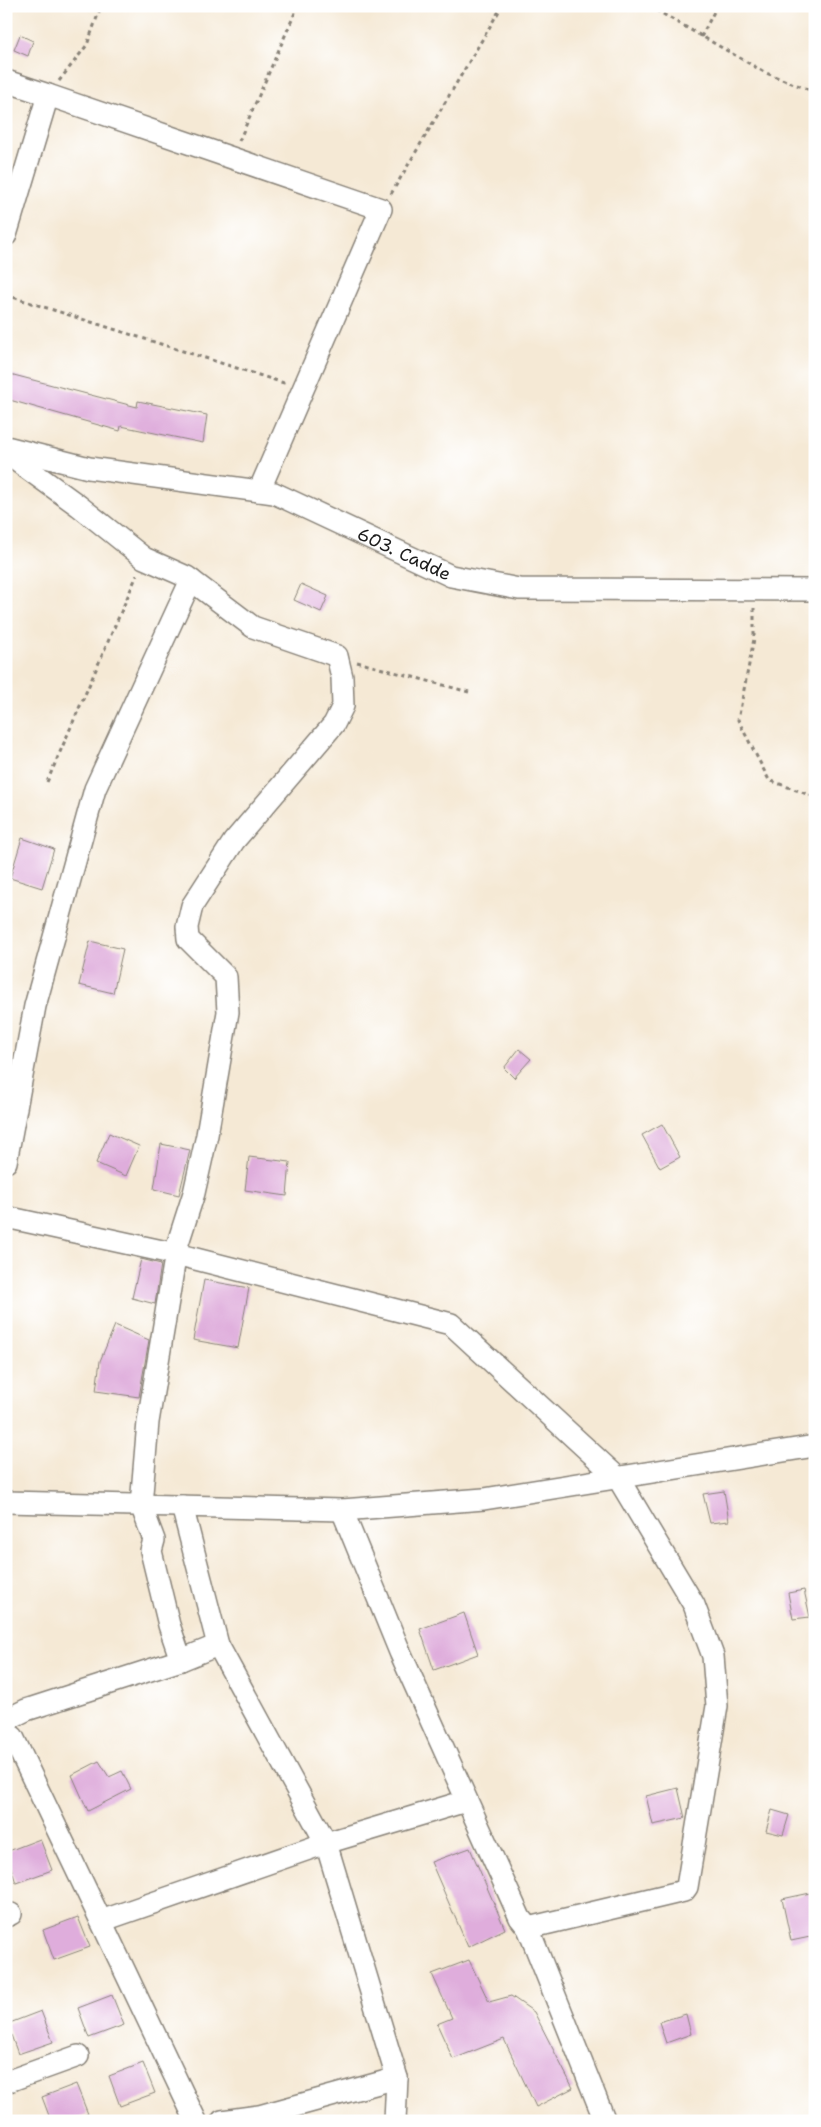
<svg xmlns="http://www.w3.org/2000/svg" width="821" height="2127" font-family="'Shantell Sans',sans-serif">
<style>
.building{fill:#dfaddc}
.lines{fill:none;stroke-linecap:round;stroke-linejoin:round}
.minor-casing{stroke:#888278;stroke-width:24}
.path{stroke:#888278;stroke-width:3;stroke-dasharray:4 4;stroke-linecap:butt}
.minor{stroke:#fff;stroke-width:21}
.labels{text-anchor:middle;stroke-width:4;stroke-linejoin:round;paint-order:stroke}
.street-label{font-size:18px;fill:#1c1c1c;stroke:#fff}
</style>
<rect width="100%" height="100%" fill="#fff"/>
<filter id="ink" filterUnits="userSpaceOnUse"><feTurbulence type="fractalNoise" baseFrequency=".02" numOctaves="2"/><feDisplacementMap in="SourceGraphic" scale="10" xChannelSelector="R" yChannelSelector="G"/><feConvolveMatrix kernelMatrix="1 2 1 2 8 2 1 2 1" color-interpolation-filters="sRGB"/></filter>
<filter id="wash" filterUnits="userSpaceOnUse"><feTurbulence type="fractalNoise" baseFrequency=".0096" numOctaves="4" result="noise"/><feDisplacementMap in="SourceGraphic" scale="20" xChannelSelector="R" yChannelSelector="G"/><feGaussianBlur stdDeviation="1.12" result="paint"/><feColorMatrix in="noise" values="0 0 0 0 0 0 0 0 0 0 0 0 0 0 0 0 0 1.4 0 .05"/><feComposite in="paint" operator="in"/></filter>
<g filter="url(#wash)">
<rect width="100%" height="100%" fill="#f5e9d5"/>
<g id="blocks">
<path class="building" d="M20,35l13,6 -5,15 -14,-6z
M6,373l131,34 1,-6 69,14 -4,28 -82,-17 -1,5 -114,-32z
M301,584l27,12 -7,16 -27,-12z
M22,838l32,11 -12,39 -32,-10z
M90,941l33,8 -10,44 -34,-8z
M519,1049l12,10 -17,19 -10,-10z
M662,1124l18,33 -20,11 -18,-33z
M109,1133l30,13 -13,30 -30,-13z
M161,1144l29,6 -11,45 -25,-6z
M249,1157l41,5 -3,34 -42,-6z
M141,1259l20,5 -6,40 -23,-6z
M204,1280l45,8 -11,60 -45,-8z
M115,1325l34,15 -10,57 -43,-6 4,-30z
M724,1491l5,30 -19,2 -7,-29z
M804,1590l6,27 -17,2 -5,-26z
M464,1613l14,41 -44,16 -14,-41z
M99,1761l10,16 13,-6 9,18 -43,22 -16,-36z
M678,1788l7,30 -32,7 -7,-29z
M772,1810l17,5 -6,20 -17,-4z
M40,1839l12,31 -36,13 -10,-31z
M470,1848l35,81 -37,18 -37,-85z
M815,1892v44l-24,5 -9,-42z
M78,1917l12,30 -36,13 -11,-30z
M469,1960l20,42 22,-6 23,16 39,76 -37,19 -32,-68 -51,20 -16,-35 15,-6 -20,-44z
M112,1995l12,30 -35,13 -11,-30z
M41,2011l12,31 -35,12 -11,-30z
M686,2014l5,20 -25,9 -7,-21z
M143,2063l12,30 -35,13 -11,-30z
M76,2084l12,30 -18,7h-19l-9,-24z"/>
</g>
</g>
<g filter="url(#ink)">
<use href="#blocks" fill-opacity="0" stroke="#888278" stroke-width="1"/>
<g class="lines">
<defs>
<g id="minor">
<path d="M6,81l42,14 -42,140"/>
<path d="M48,95l333,114 -122,282"/>
<path id="s1" d="M6,447l83,21 185,25 177,83 68,13 296,1"/>
<path d="M6,453l73,53 65,52 43,19 66,50 84,29 5,21 1,29 -9,18 -100,117 -42,65 -5,21 1,12 38,38 2,35 -21,123 -13,58 -17,53 -29,176 -7,83 13,35 -3,11 18,74 12,35"/>
<path d="M6,1162l29,-156 60,-217 96,-209"/>
<path d="M6,1217l170,37 275,70 167,154 76,127 19,51 4,50 -30,181 -3,4 -156,37 -8,-10 -120,-266 -58,-142"/>
<path d="M6,1502l336,8 142,-11 331,-53"/>
<path d="M218,1645l108,198 140,-42"/>
<path d="M6,1720l20,-10 155,-50 37,-15 -36,-139"/>
<path d="M6,1732l7,5 88,184 225,-78 71,235 -2,43"/>
<path d="M6,1916l5,-2"/>
<path d="M101,1921l95,200"/>
<path d="M528,1928l77,193"/>
<path d="M6,2082l72,-26"/>
<path d="M222,2121l37,-5 138,-38"/>
</g>
</defs>
<use href="#minor" class="minor-casing"/>
<path class="path" d="M649,6l117,67 49,19
M701,37l16,-31
M59,81l28,-36 14,-39
M239,141l59,-135
M391,194l111,-188
M6,295l281,89
M754,608v31l-16,81 31,60 46,17
M357,662l112,30
M47,782l90,-207
M808,2121l7,-2"/>
<use href="#minor" class="minor"/>
</g>
</g>
<g class="labels">
<g class="street-label">
<text dy="6" stroke="none"><textPath href="#s1" startOffset="416">603. Cadde</textPath></text>
</g>
</g>
<rect width="821" height="2127" fill="none" stroke="#fff" stroke-width="25"/>
</svg>
